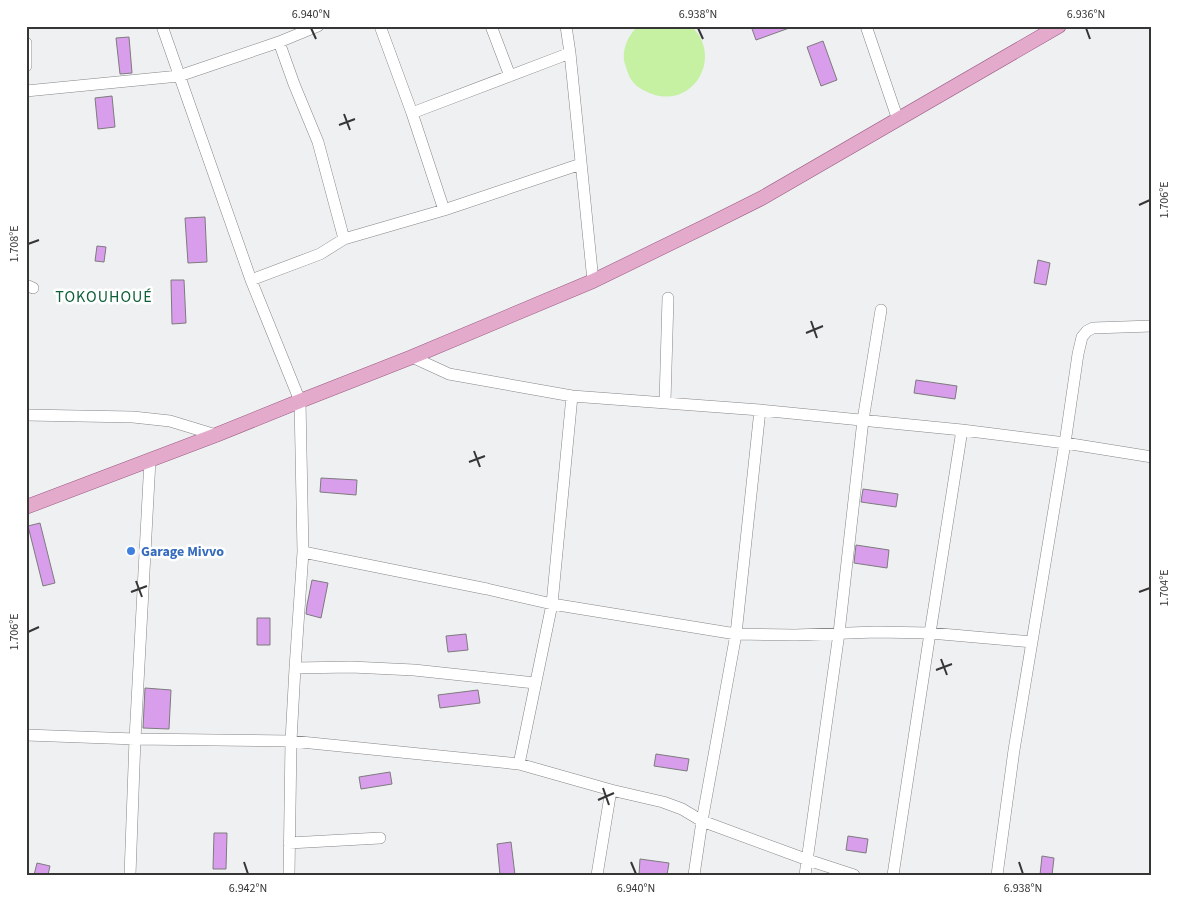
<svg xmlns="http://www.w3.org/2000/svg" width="1178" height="901" font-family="'Source Sans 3',sans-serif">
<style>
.green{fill:#c6f1a3}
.building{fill:#d89eeb;stroke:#7d7b7d}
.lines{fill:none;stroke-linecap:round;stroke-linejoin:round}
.minor-casing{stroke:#858688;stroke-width:12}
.major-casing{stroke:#9a5c82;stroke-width:15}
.minor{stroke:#fff;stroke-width:11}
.major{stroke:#e3aacc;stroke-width:14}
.ticks{fill:none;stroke:#363637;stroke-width:2}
.shop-dot{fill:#3f7fe0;stroke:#fff;stroke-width:2}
.labels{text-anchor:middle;stroke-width:5;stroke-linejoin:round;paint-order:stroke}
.shop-label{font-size:14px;font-weight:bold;fill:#366cbe;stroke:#fff;text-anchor:start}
.quarter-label{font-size:16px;letter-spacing:1px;fill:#0d6038;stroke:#fff}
.neatline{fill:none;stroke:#363637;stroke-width:2}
.ticks-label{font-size:12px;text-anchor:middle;fill:#363637}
</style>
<rect width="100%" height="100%" fill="#eff0f2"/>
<path class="green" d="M638,26h53c33,30 3,83 -39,68 -7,-3 -13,-5 -19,-12 -4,-4 -6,-12 -8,-18 -4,-13 3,-29 13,-38z"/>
<path class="building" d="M751,26h41v1l-36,13z
M129,37l3,36 -12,1 -4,-36z
M823,41l14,39 -16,6 -14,-39z
M112,96l3,31 -17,2 -3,-31z
M205,217l2,45 -19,1 -3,-45z
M97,246l9,1 -2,15 -9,-1z
M1038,260l12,3 -4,22 -12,-2z
M171,280h13l2,43 -14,1z
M916,380l41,6 -2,13 -41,-6z
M321,478l36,2 -1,15 -36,-3z
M863,489l35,5 -2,13 -35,-5z
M40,523l15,60 -12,3 -15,-60z
M856,545l33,5 -2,18 -33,-5z
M312,580l16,3 -7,35 -15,-4 1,-9z
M257,618h13v27h-13z
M466,634l2,16 -20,2 -2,-16z
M145,688l26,2 -2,39 -26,-1z
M478,690l2,13 -40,5 -2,-13z
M656,754l33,5 -2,12 -33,-5z
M390,772l2,12 -31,5 -2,-12z
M214,833h13l-1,36h-13z
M848,836l20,3 -2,14 -20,-3z
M511,842l4,33h-15l-3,-31z
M1042,856l12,2 -2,17h-12z
M640,859l29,4 -2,12h-28z
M37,863l13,3 -2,9h-14z"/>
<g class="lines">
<defs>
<path id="minor" d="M162,26l89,254 49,121 3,151 -8,116 -4,73 -2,134
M380,26l32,87 32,97
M491,26l19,50
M566,26l4,27 23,228
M866,26l32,94
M279,42l15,42 24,58 26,97
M26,43v23
M26,91l153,-15 100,-34 39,-16
M412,113l158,-60
M251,280l69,-26 24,-15 100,-29 137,-46
M26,285l7,3
M412,357l37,17 123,22 188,14 202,20 103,13 87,14
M665,402l3,-104
M26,415l107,2 37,4 46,14
M303,552l184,37 65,15 184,30 59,1 81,-3 54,1 102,9
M295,668l56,-1 63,3 121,13
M26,735l109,4 156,2 228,23 92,26 52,12 19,7 20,12 106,39 46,15
M519,764l33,-160 20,-208
M289,843l91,-5
M130,875l5,-136 15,-279
M597,875l14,-85
M694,875l8,-54 34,-187 24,-224
M805,875l34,-242 24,-213 18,-110
M893,875l37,-242 32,-203
M997,875l17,-125 51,-307 13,-89 4,-17 5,-6 6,-3 59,-2"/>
<path id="major" d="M26,507l190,-72 84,-34 112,-44 181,-76 117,-57 52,-26 297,-172"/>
</defs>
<use href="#minor" class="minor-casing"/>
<use href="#major" class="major-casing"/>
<use href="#minor" class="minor"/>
<use href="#major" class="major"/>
</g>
<path class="ticks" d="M311,28l5,11M698,28l5,11M1086,28l4,11M344,114l6,16M339,125l16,-6M1139,205l11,-5M28,244l11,-4M811,321l6,17M806,333l17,-7M474,451l6,16M469,462l16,-6M136,581l6,16M131,592l16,-6M1139,592l11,-4M28,632l11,-5M941,659l6,16M936,670l16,-6M603,788l6,17M598,800l16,-7M244,862l4,12M631,862l5,12M1019,862l4,12"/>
<circle class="shop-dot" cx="131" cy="551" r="5"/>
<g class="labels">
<g class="shop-label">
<text x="141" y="556">Garage Mivvo</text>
</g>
<g class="quarter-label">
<text x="104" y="302">TOKOUHOUÉ</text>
</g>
</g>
<rect width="1178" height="901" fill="none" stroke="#ffffff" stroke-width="55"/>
<rect x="28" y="28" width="1122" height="846" class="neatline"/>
<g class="ticks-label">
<text x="311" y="18">6.940°N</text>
<text x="698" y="18">6.938°N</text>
<text x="1086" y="18">6.936°N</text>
<text transform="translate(1164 200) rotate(-90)" y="4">1.706°E</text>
<text transform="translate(14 244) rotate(-90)" y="4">1.708°E</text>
<text transform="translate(1164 588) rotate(-90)" y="4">1.704°E</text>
<text transform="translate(14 632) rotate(-90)" y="4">1.706°E</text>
<text x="248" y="892">6.942°N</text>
<text x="636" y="892">6.940°N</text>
<text x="1023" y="892">6.938°N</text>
</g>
</svg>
